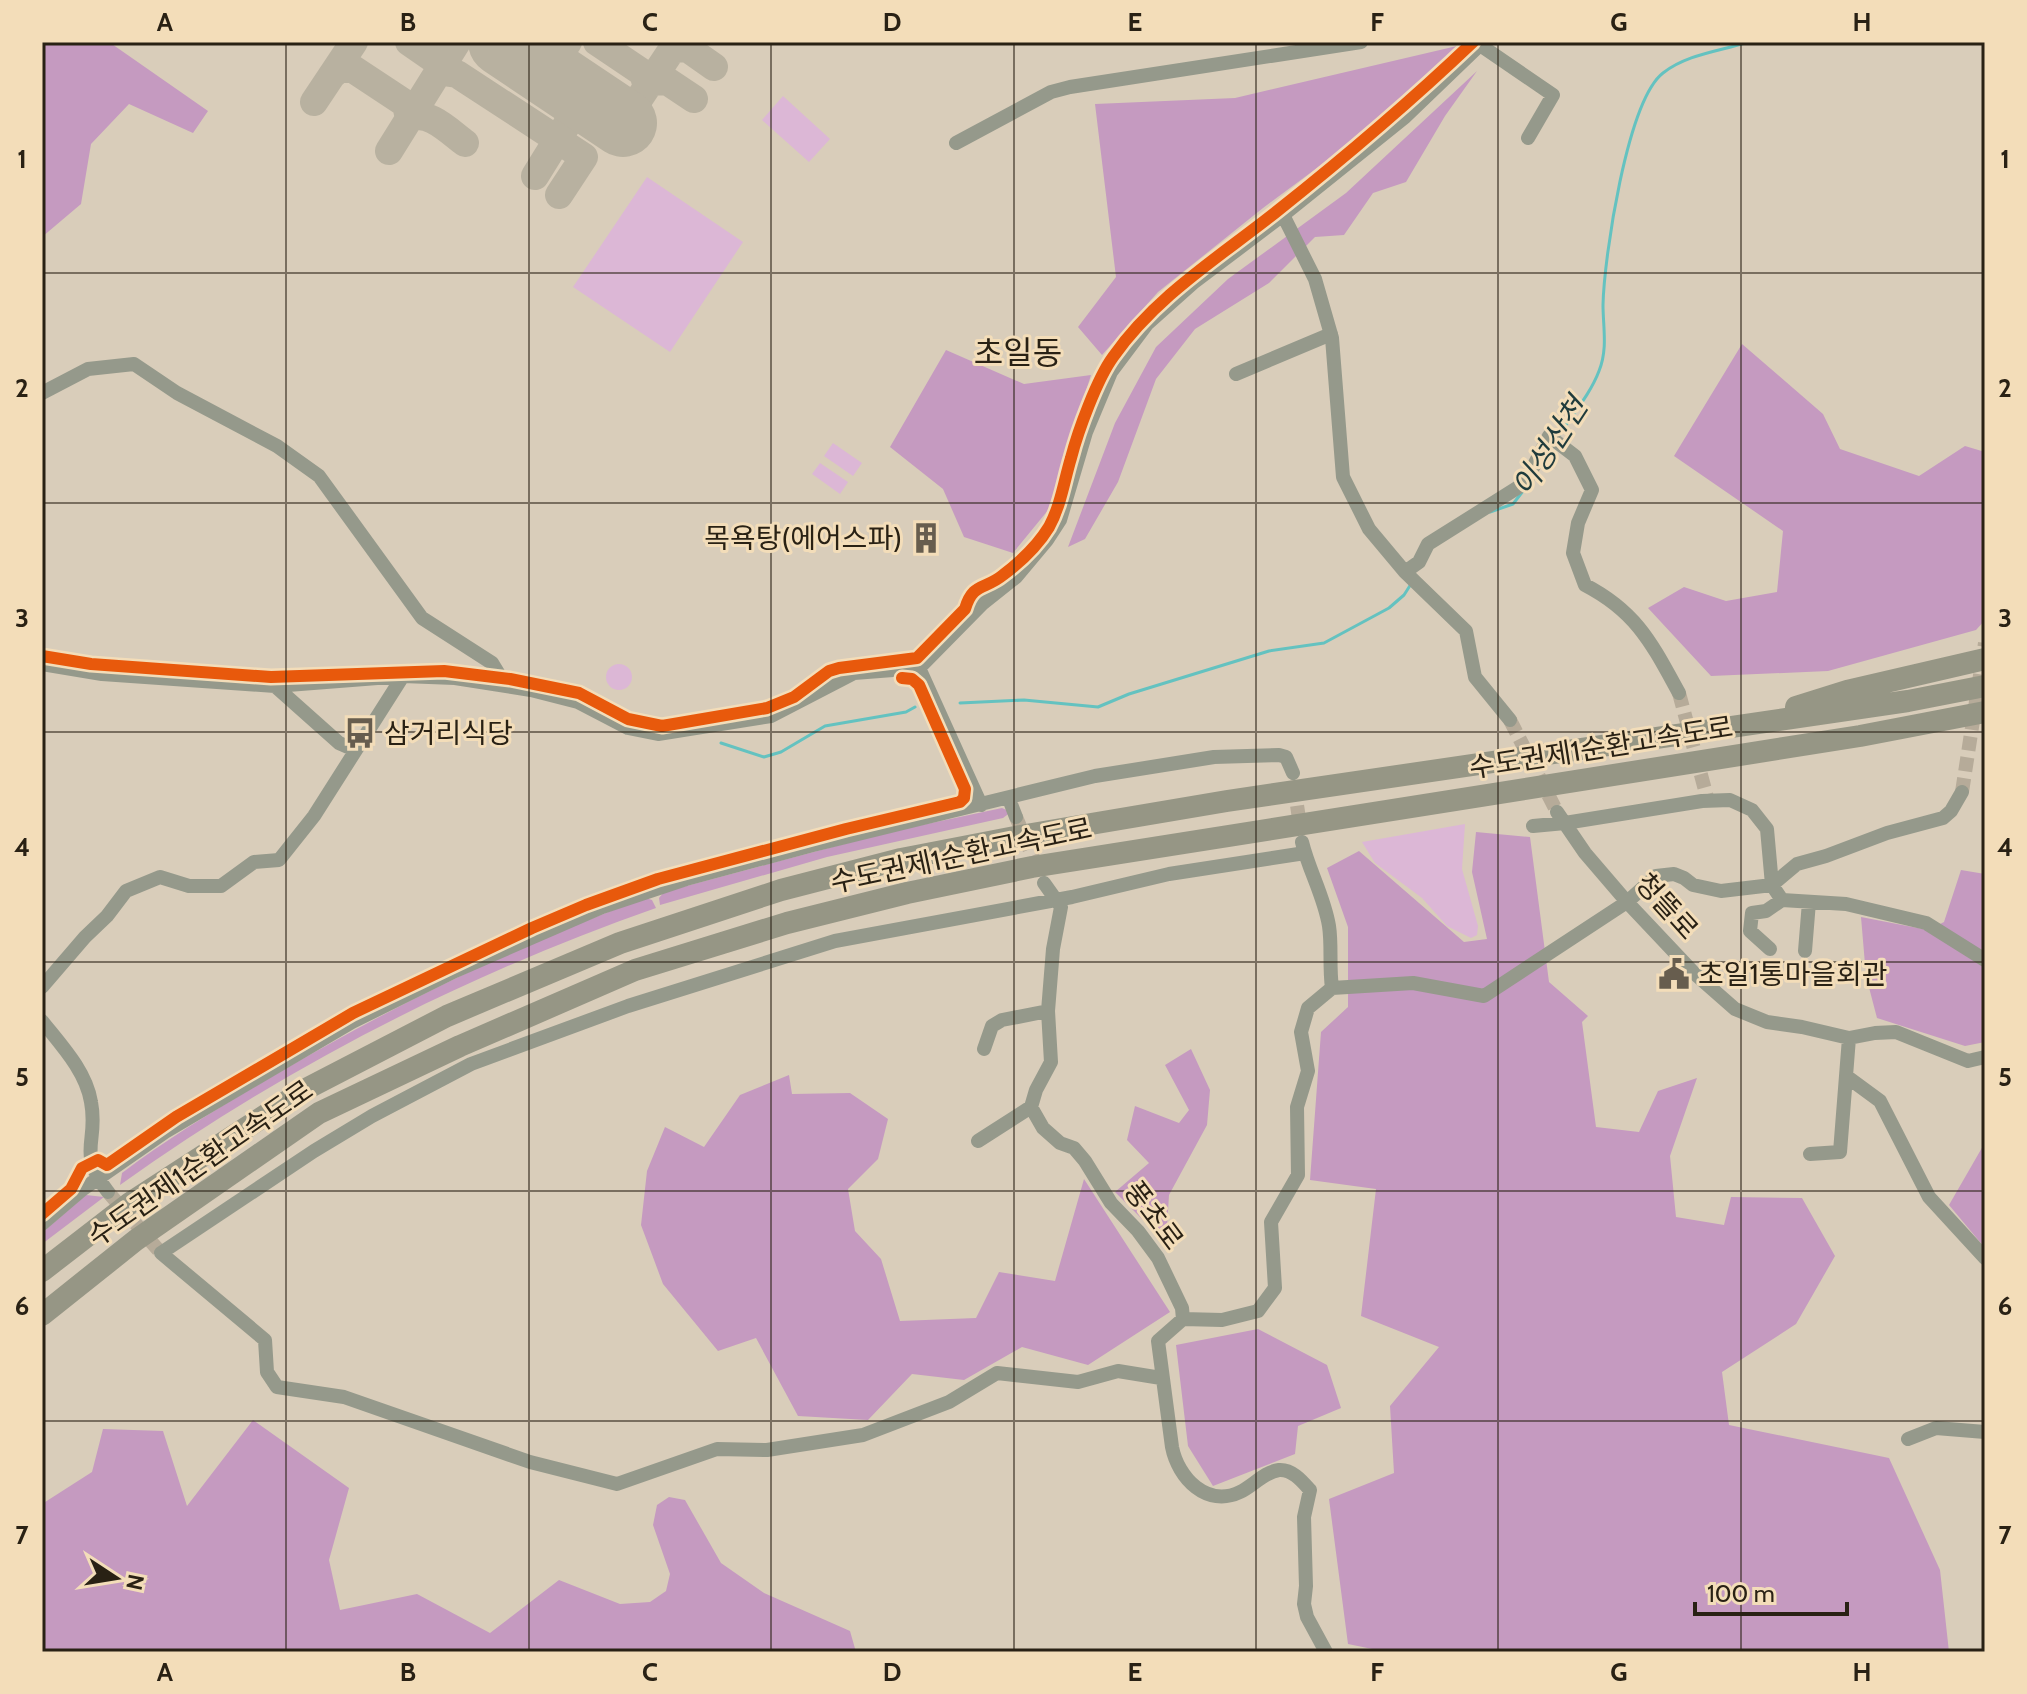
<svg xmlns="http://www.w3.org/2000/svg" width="2027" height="1694" font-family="Cabin,'Noto Sans KR',sans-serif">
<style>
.green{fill:#dcb7d6}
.forest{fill:#c59ac0}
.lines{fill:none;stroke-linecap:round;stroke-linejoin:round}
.stream{stroke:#64c2c0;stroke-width:3}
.taxiway{stroke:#b8b1a0;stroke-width:28}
.runway{stroke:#b8b1a0;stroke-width:68}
.minor-tunnel{stroke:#b6ab99;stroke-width:14;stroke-dasharray:14 7;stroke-linecap:butt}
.minor{stroke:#95998b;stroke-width:14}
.highway{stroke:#969685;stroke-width:22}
.cycleway-casing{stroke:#f3ddb9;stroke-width:17}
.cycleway{stroke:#e8590c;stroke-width:12}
.grid{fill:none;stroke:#292114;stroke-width:2;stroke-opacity:0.55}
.labels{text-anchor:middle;stroke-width:6;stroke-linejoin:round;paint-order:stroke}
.poi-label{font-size:28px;fill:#292114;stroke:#f3ddb9;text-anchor:start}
.street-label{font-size:28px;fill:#292114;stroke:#f3ddb9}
.water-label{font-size:30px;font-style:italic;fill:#1f3b3c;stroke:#f3ddb9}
.quarter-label{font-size:32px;fill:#292114;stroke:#f3ddb9}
.neatline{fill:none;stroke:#292114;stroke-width:3}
.grid-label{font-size:26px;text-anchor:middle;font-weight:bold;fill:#292114}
</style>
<rect width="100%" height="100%" fill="#d9cdba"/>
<path class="green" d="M783,96l47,43 -21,23 -47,-42z
M647,177l96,65 -73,110 -97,-65z
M833,443l29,20 -9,13 -29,-20z
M820,463l28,19 -8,12 -28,-20z
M606 677a13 13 0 1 1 26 0a13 13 0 1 1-26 0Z
M1465,824l-3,45 16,57 -1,9 -6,3 -24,-12 -25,-28 -47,-35 -13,-21z"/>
<path class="forest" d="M42,42h67l99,69 -15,22 -64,-29 -38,40 -10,60 -39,33z
M1457,46l-71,71 -123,91 -105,84 -56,63 -24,-28 38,-50 -21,-173 140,-6z
M1477,71l-32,45 -39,66 -33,11 -29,42 -29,2 -46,46 -74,46 -39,50 -38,103 -33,57 -17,8 47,-124 41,-76 72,-68 118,-86z
M1742,344l81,70 17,35 79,27 46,-30 20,6v168l-9,10 -148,41 -117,5 -63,-68 36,-21 42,14 51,-9 6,-61 -109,-75z
M946,350l78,34 67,-9 -42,134 -36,44 -49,-16 -21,-48 -53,-42z
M1002,808l9,4 -8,6 -176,39 -167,48 -1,-7 5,-6 225,-60z
M1476,832l54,5 19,145 39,34 -6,6 14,105 43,5 19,-41 39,-13 -27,78 6,61 48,8 7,-28 71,1 33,58 -39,68 -74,48 7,53 160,33 51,112 9,82h-562l-39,-8 -19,-145 65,-26 -4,-67 49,-59 -78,-31 15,-127 -66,-9 11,-148 27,-25v-80l-21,-59 32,-17 105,91 23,-3 -15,-67z
M1961,870l24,4v168l-20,4 -88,-28 -11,-42 -5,-59 67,13 16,-8z
M646,898l6,2 4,8c-193,68 -371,159 -536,277l2,-12c50,-38 103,-69 158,-101 117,-68 238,-128 366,-174z
M1191,1049l19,41 -3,35 -38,70 -3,48 -51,-51 34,-29 -22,-23 8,-34 44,17 10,-13 -24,-45z
M789,1075l3,19 58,-1 38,26 -10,40 -30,30 7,42 26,28 19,62 76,-3 23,-46 56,9 29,-102 86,133 -82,53 -66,-18 -58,33 -52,-6 -44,46 -70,-4 -42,-78 -38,13 -55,-67 -22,-59 6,-54 18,-44 39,20 36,-52z
M1983,1146h2v102l-36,-43z
M86,1195l18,2 -62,47v-11z
M1258,1329l69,36 14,43 -43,18 -3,28 -82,32 -25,-40 -12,-101z
M253,1420l96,68 -20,72 11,50 77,-16 73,39 69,-53 61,24 30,-2 16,-11 4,-17 -17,-49 4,-20 12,-8 16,3 36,63 43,30 86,38 6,21h-814v-148l50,-32 11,-43 60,2 24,75z"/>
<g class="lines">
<path class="stream" d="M1557,438c14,-22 33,-43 42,-67 9,-22 4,-44 4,-66 1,-47 24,-204 60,-232 24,-19 58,-22 85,-31
M1490,512l23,-8 10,-13
M960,703l64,-3 74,7 31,-13 140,-43 55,-8 65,-35 15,-13 7,-11
M721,743l43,14 17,-5 44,-26 81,-14 9,-5"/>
<path class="taxiway" d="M409,42l26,18 4,11
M597,42l46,31 4,14
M673,42v7l14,-1 27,19
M548,72l20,-30
M332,75l7,-6h14l53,35 3,15c18,-11 41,13 56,24
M437,75l6,-3 14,2 127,83 -25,38
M650,82l17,-1 27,18
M314,102l40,-60
M623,123l54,-81
M389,151l68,-109
M535,176l49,-79"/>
<path class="runway" d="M502,42l121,81"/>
<path class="minor-tunnel" d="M1679,693l29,108
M1510,720l47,92
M1294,785l7,47
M1962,792l23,-149
M1016,817l23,55
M108,1192l53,61"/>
<path class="minor" d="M1480,45l73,50 -25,43
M956,143l95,-51 19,-5 291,-45
M1283,215l32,64 17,59 11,139 26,52 36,43 61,59 9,46 35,43
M1236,374l95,-40
M42,393l46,-24 46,-5 43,29 100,53 42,30 103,142 70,45 14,23
M1405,572l14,-10 9,-18 97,-61 24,-47 26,20 17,34 -14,33 -5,30 12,32c52,27 67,59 94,108
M42,664l60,10 173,12 128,-10
M919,668l62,137
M275,686l64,57 16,7
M1009,799l7,18
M1557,812l28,41 42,49 67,71 41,36 32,13 35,5 47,11 26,-5 21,-1 72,29 17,-4
M1533,826l32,-3 137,-22 28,-1 22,10 15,19 5,56 10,15 64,4 80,19 59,37
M1302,842c7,29 22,54 27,84 3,19 0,41 3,62
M1044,883l17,24 -8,42 -5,62 3,51 -15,28 -5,17 12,21 17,15 14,5 11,13 26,42 27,28 20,27 24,50 1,11 -25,22 14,106c6,31 35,61 68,45 13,-6 24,-20 39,-22 13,-1 23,11 31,20l-6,27 2,69 -2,18 3,13 19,35
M1770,949l-20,-18 2,-18 14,-2 16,-11
M1805,951l4,-49
M42,987l43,-50 22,-21 19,-25 34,-14 29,9h32l33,-24 25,-2 35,-44 89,-140 52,2 76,12 47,12 50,26 30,6 113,-18 83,-43 65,-5 63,-64 34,-27 31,-37 13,-20 26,-88 25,-60 36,-48 46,-41 90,-68 122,-98 78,-75
M42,1021c19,24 44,50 49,81 8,41 -15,49 17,90
M984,1049l8,-23 10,-6 46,-9
M1846,1076l34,25 49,96 56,61
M978,1141l53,-34
M1810,1154l30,-2 9,-114
M42,1224l41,-35 82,-57 187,-110 103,-51 147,-64 84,-28 127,-34 282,-69 119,-19 65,-2 7,2 7,16
M1183,1319l39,1 36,-9 17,-23 -4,-66 27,-47 -1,-68 11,-36 -7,-39 7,-24 24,-20 81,-5 71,13 143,-94 29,-26 18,-2 10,4 9,7 28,6 51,-6 25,-21 29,-8 61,-23 56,-15 8,-7 11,-19
M1161,1378l-43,-7 -40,11 -81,-9 -48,29 -86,33 -96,15 -50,-1 -100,35 -87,-22 -186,-65 -67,-10 -10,-15 -2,-32 -104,-87 153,-102 58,-35 99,-52 157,-58 207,-65 237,-44 97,-23 136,-21
M1908,1439l28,-11 49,4"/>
<path class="highway" d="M1796,707l51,-16 138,-32
M42,1271l88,-68 176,-114 141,-73 173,-73 161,-53 120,-31 119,-23 207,-35 681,-100 77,-15
M42,1315l94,-75 183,-127 141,-67 175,-76 152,-47 120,-30 125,-26 828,-131 125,-24"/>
<defs>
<path id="cycleway" d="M42,656l49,8 180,13 173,-6 66,8 69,14 49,26 34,7 105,-18 27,-11 35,-26 10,-3 78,-10 48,-49c8,-27 20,-19 38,-34 16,-12 35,-30 46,-48 12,-22 15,-46 22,-69 7,-27 26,-79 42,-101 43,-61 105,-99 163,-145 68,-54 134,-110 197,-170
M42,1214l29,-25 11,-21 16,-8 9,5 69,-48 177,-104 179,-85 54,-23 72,-26 188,-50 114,-27 4,-4 1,-9 -46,-104 -7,-6 -10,-1"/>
</defs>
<use href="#cycleway" class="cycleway-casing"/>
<use href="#cycleway" class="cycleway"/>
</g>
<path class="grid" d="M286,42v1610M529,42v1610M771,42v1610M1014,42v1610M1256,42v1610M1498,42v1610M1741,42v1610M42,273h1943M42,503h1943M42,732h1943M42,962h1943M42,1191h1943M42,1421h1943"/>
<defs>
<symbol id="building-bare" viewBox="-9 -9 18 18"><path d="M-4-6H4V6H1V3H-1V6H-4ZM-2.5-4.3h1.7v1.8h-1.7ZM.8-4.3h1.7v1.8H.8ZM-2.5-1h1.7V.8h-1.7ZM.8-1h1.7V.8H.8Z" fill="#675d4e" stroke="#f3ddb9" stroke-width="2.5" paint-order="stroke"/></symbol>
<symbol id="bus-bare" viewBox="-9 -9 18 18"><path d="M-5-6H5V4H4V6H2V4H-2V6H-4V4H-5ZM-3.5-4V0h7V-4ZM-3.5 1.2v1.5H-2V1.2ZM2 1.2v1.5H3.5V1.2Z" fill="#675d4e" stroke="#f3ddb9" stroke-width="2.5" paint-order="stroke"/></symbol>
<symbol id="civic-bare" viewBox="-9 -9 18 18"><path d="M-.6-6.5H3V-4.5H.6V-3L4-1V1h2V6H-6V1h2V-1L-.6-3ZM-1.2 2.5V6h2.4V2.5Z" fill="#675d4e" stroke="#f3ddb9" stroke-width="2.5" paint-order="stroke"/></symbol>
</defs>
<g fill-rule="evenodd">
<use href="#building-bare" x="904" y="516" width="44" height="44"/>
<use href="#bus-bare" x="338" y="711" width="44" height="44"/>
<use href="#civic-bare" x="1652" y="952" width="44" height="44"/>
</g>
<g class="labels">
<g class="poi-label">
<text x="902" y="548" text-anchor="end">목욕탕(에어스파)</text>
<text x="384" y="743">삼거리식당</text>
<text x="1698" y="984">초일1통마을회관</text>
</g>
<g class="street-label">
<text transform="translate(1601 747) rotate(-9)" y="10">수도권제1순환고속도로</text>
<text transform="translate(961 855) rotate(-12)" y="10">수도권제1순환고속도로</text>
<text transform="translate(1667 906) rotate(48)" y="10">청뜰로</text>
<text transform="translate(200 1163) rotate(-35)" y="10">수도권제1순환고속도로</text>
<text transform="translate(1154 1215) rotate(53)" y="10">풍초로</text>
</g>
<g class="water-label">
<text transform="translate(1550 447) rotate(-57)" y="10">이성산천</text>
</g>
<g class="quarter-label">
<text x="1018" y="364">초일동</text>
</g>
</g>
<rect width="2027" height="1694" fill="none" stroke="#f3ddb9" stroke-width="88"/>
<g transform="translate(116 1578) rotate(102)" stroke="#f3ddb9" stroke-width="6" paint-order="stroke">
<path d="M0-6L14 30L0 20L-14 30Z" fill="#292114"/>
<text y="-12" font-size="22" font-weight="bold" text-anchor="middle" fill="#292114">N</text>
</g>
<path d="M1695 1602v12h152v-12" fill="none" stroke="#292114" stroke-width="4"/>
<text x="1707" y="1602" font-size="24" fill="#292114" stroke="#f3ddb9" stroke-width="6" paint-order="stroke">100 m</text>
<rect x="44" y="44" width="1939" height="1606" class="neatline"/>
<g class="grid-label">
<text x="165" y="31">A</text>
<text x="408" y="31">B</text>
<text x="650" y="31">C</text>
<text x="892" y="31">D</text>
<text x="1135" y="31">E</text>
<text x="1377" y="31">F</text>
<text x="1619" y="31">G</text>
<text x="1862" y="31">H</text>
<text x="22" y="168">1</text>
<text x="2005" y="168">1</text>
<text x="22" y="397">2</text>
<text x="2005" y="397">2</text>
<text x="22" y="627">3</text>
<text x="2005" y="627">3</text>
<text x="22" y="856">4</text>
<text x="2005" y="856">4</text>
<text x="22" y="1086">5</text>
<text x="2005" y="1086">5</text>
<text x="22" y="1315">6</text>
<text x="2005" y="1315">6</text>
<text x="22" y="1544">7</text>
<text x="2005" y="1544">7</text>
<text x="165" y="1681">A</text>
<text x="408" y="1681">B</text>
<text x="650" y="1681">C</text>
<text x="892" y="1681">D</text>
<text x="1135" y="1681">E</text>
<text x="1377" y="1681">F</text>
<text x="1619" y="1681">G</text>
<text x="1862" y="1681">H</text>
</g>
</svg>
